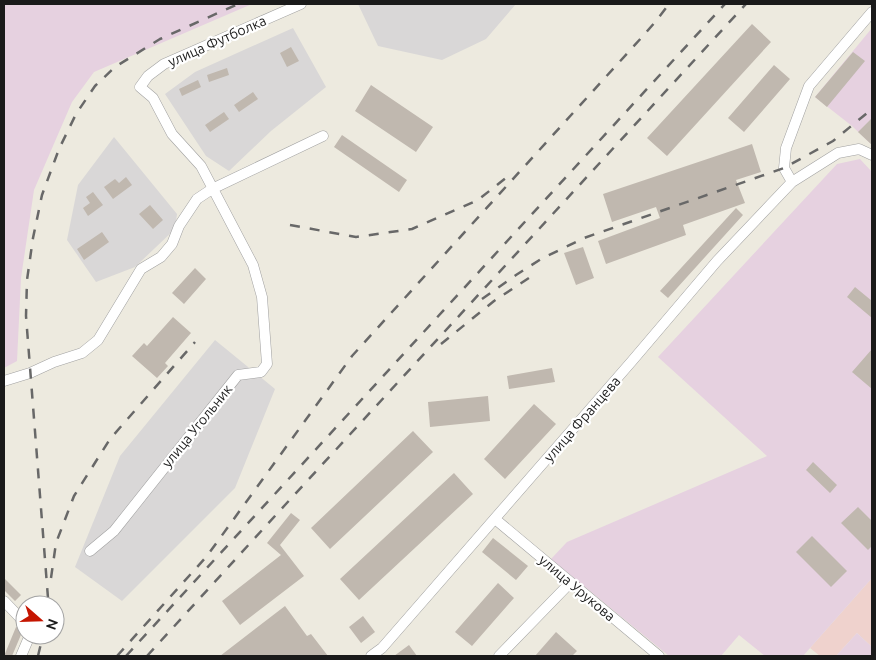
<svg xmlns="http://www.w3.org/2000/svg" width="876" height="660" font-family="Ubuntu,sans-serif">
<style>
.residential{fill:#d9d7d7}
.commercial{fill:#efd2cd}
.industrial{fill:#e6d1e0}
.building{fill:#c0b8af}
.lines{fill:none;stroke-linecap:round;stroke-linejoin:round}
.minor-casing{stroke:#a1a1a1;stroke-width:11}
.minor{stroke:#fff;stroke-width:10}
.rail{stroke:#686868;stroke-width:2.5;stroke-dasharray:10 10;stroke-linecap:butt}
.labels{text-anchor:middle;stroke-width:4.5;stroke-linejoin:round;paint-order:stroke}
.street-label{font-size:14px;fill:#1a1a1a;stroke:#fff}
</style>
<rect width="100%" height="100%" fill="#edeadf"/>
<path class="residential" d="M358,4h158l-30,35 -44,21 -64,-14z
M293,28l33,59 -55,44 -42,40 -23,-15 -41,-62 30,-22z
M114,137l63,77 -2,15 -40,38 -39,15 -29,-42 11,-55z
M215,340l60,49 -40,99 -113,113 -47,-34 45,-111z"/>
<path class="commercial" d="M872,578v69l-15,-14 -21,23h-16l-10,-8z"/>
<path class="industrial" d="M4,4h248l-158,68 -22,30 -38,88 -13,88 -4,83 -13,7z
M872,28v117l-20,-19 -37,-29z
M860,159l12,13v406l-69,78h-38l-26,-21 -18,21h-52l-118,-97 16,-17 200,-86 -109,-99 179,-193z
M857,633l15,14v9h-36z"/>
<path class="building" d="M752,24l19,18 -104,114 -20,-18z
M291,47l8,14 -12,6 -7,-14z
M853,52l12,9 -38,46 -12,-10z
M774,65l16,14 -46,53 -16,-14z
M227,68l2,7 -20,7 -2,-7z
M198,80l3,7 -19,9 -3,-7z
M371,85l62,42 -17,25 -61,-41z
M253,92l5,7 -19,13 -5,-7z
M224,112l5,7 -19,13 -5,-7z
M872,118v27l-14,-13z
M342,135l65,45 -8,12 -65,-45z
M752,144l9,28 -25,8 9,23 -62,22 3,10 -80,29 -8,-23 62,-23 -4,-11 -44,15 -9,-28z
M126,177l6,8 -19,14 -9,-12 11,-8 4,4z
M93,192l10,13 -15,11 -5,-8 7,-5 -4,-6z
M150,205l13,15 -10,9 -14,-15z
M736,208l7,7 -75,83 -8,-7z
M102,232l7,10 -25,18 -7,-11z
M583,247l11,31 -18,7 -12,-32z
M195,268l11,11 -22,25 -12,-11z
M855,287l17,14v17l-25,-21z
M173,317l18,16 -26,30 3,3 -11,12 -25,-22 12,-13 3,3z
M872,349v40l-20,-17z
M552,368l3,14 -46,7 -2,-13z
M488,396l2,25 -60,6 -2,-25z
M534,404l22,20 -51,55 -21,-20z
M413,431l20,21 -103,97 -19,-21z
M813,462l24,23 -7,8 -24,-23z
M454,473l19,21 -114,106 -19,-21z
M858,507l14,14v25l-4,4 -27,-27z
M291,513l9,7 -20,25 24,31 -64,49 -18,-24 59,-46 -14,-12z
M812,536l35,35 -16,16 -35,-35z
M493,538l35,28 -12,14 -34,-28z
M4,578l17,17 -6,6 -11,-11z
M498,583l16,15 -42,48 -17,-14z
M285,606l22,30 4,-2 17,22h-108z
M363,616l12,16 -14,11 -12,-16z
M16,627l7,3 -11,26h-8z
M556,632l21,19 -5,5h-37z
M409,645l8,11h-23z"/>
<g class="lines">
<defs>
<path id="minor" d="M792,182l-8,-14 2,-20 23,-62 63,-74
M4,381l26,-8 24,-11 28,-9 16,-13 43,-71 20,-12 11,-13 7,-18 18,-27 15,-10 111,-53
M495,519l164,137
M90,551l24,-20 124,-156 23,-3 6,-8 -5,-67 -9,-32 -52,-99 -29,-32 -19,-36 -13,-11 8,-11 16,-12 137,-60
M4,601l21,22
M21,656l9,-21
M371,656l11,-8 250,-287 85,-100 75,-79 46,-29 21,-4 13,6
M499,656l71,-73"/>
</defs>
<use href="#minor" class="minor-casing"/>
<use href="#minor" class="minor"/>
<path class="rail" d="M290,225l66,12 56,-8 66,-29 29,-23
M482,299l34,-24 25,-16 43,-21 200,-70 49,-27 39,-32
M441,344l53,-43 35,-23
M51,578l5,-35 18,-47 36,-57 85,-97
M48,598l-22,-282 1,-36 6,-42 9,-43 17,-46 17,-35 19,-28 20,-19 45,-28 78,-35
M38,656l5,-21
M117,656l90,-100 145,-200 291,-320 13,-15 13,-17
M126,656l599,-652
M147,656l138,-151 461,-501"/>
</g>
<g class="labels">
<g class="street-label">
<text transform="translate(217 41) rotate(-24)" y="5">улица Футболка</text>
<text transform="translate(582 419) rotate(-49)" y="5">улица Францева</text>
<text transform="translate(197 426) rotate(-51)" y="5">улица Угольник</text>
<text transform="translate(577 588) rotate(40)" y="5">улица Урукова</text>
</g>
</g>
<rect width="876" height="660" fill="none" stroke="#1a1a1a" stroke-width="10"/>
<g transform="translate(40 620) rotate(110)"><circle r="24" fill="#ffffff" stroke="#a3a3a3"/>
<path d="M0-4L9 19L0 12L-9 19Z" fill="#c51500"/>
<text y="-8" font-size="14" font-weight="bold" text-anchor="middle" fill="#1a1a1a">N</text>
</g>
</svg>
